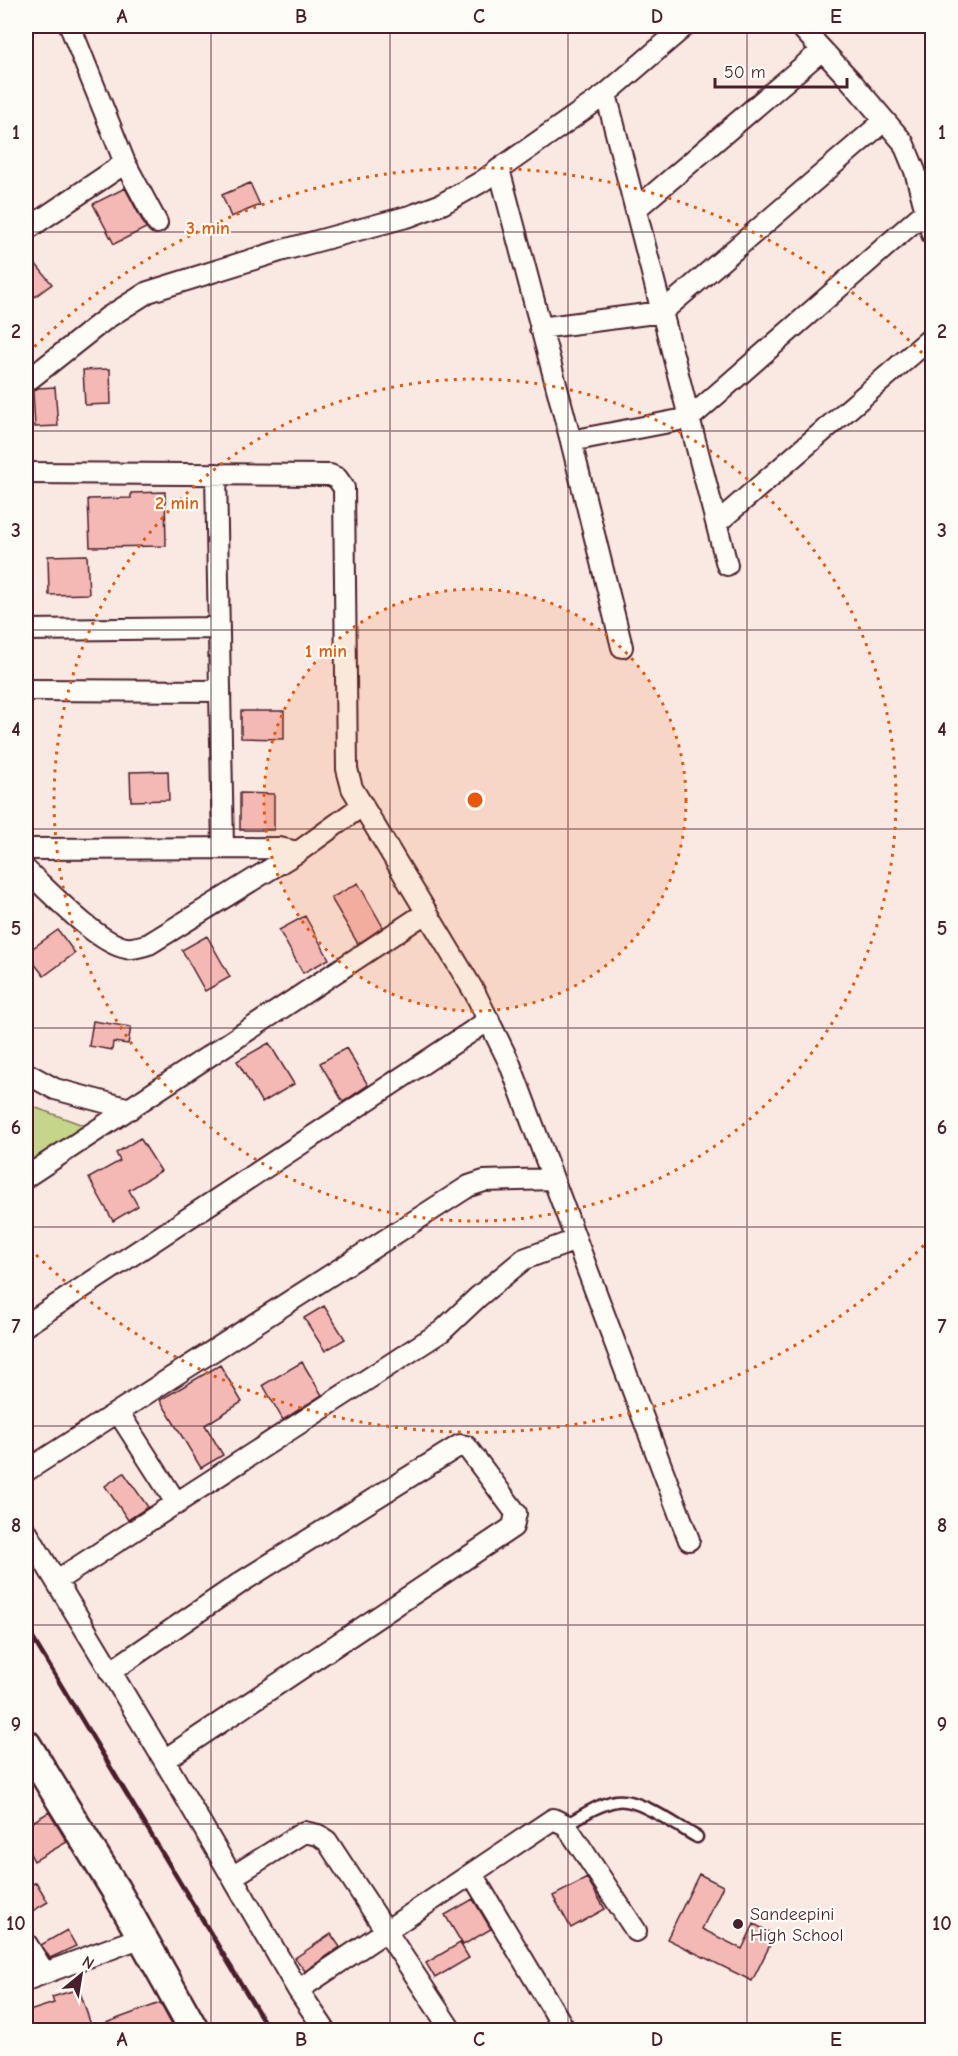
<svg xmlns="http://www.w3.org/2000/svg" width="958" height="2056" font-family="'Comic Neue',sans-serif">
<style>
.green{fill:#c5d589;stroke:#887a5a;stroke-width:1.5}
.building{fill:#f4b9b4;stroke:#4a1f2b;stroke-width:1.5}
.lines{fill:none;stroke-linecap:round;stroke-linejoin:round}
.lane-casing{stroke:#4a1f2b;stroke-width:15}
.street-casing{stroke:#4a1f2b;stroke-width:24}
.secondary-casing{stroke:#4a1f2b;stroke-width:33}
.lane{stroke:#fdfcf7;stroke-width:10}
.street{stroke:#fdfcf7;stroke-width:20}
.secondary{stroke:#fdfcf7;stroke-width:28}
.rail{stroke:#4a1f2b;stroke-width:4.5}
.grid{fill:none;stroke:#4a1f2b;stroke-width:1.5;stroke-opacity:0.55}
.ring{fill:none;stroke:#e8590c;stroke-width:3;stroke-dasharray:3 6}
.poi-dot{fill:#4a1f2b;stroke:#fdfcf7;stroke-width:2}
.labels{text-anchor:middle;stroke-width:4.5;stroke-linejoin:round;paint-order:stroke}
.poi-label{font-size:18px;fill:#4a1f2b;stroke:#fdfcf7;text-anchor:start}
.centre{fill:#e8590c;stroke:#fdfcf7;stroke-width:3}
.ring-label{font-size:18px;text-anchor:middle;font-weight:bold;fill:#e8590c;stroke:#fdfcf7;stroke-width:4.5;stroke-linejoin:round;paint-order:stroke}
.neatline{fill:none;stroke:#4a1f2b;stroke-width:2}
.grid-label{font-size:20px;text-anchor:middle;font-weight:bold;fill:#4a1f2b}
</style>
<rect width="100%" height="100%" fill="#fae8e3"/>
<filter id="ink" filterUnits="userSpaceOnUse"><feTurbulence type="fractalNoise" baseFrequency=".0167" numOctaves="2"/><feDisplacementMap in="SourceGraphic" scale="12" xChannelSelector="R" yChannelSelector="G"/><feConvolveMatrix kernelMatrix="1 2 1 2 8 2 1 2 1" color-interpolation-filters="sRGB"/></filter>
<g filter="url(#ink)">
<path class="green" d="M26,1102l5,4 74,27 -79,57z"/>
<path class="building" d="M250,183l10,22 -29,12 -9,-22z
M125,188l21,40 -32,16 -21,-40z
M26,252l26,32 -19,14 -7,-9z
M110,369l1,35 -26,1 -2,-35z
M55,387l3,39 -23,1 -2,-35 5,-4z
M165,492l1,54 -76,1 -2,-48 43,-1v-5z
M87,555l2,39 -40,1 -1,-39z
M241,711h43v28l-43,-1z
M168,771l1,29 -38,1 -1,-29z
M240,793l34,1v36h-34z
M358,883l25,44 -25,17 -27,-46z
M305,916l24,43 -26,14 -24,-43z
M58,930l17,23 -31,23 -18,-23z
M207,936l23,41 -25,14 -23,-41z
M93,1021l38,6 -3,17 -15,-2 -1,8 -23,-4z
M269,1043l25,41 -32,19 -25,-42z
M346,1048l22,37 -25,17 -23,-39z
M140,1138l21,33 -32,19 9,16 -25,15 -24,-43 31,-17 -4,-8z
M324,1306l21,33 -20,12 -21,-33z
M302,1362l20,33 -39,25 -20,-35z
M220,1365l22,37 -37,23 18,30 -22,13 -41,-68z
M124,1473l24,34 -20,13 -23,-34z
M49,1812l18,30 -33,19 -8,-15v-20z
M699,1874l24,12 -21,43 40,20 12,-25 21,11 -23,46 -85,-42z
M587,1878l18,31 -34,19 -18,-32z
M36,1882l12,20 -22,13v-27z
M473,1899l18,30 -28,16 -18,-30z
M67,1930l9,16 -26,12 -9,-13z
M331,1934l9,13 -35,24 -10,-13z
M460,1943l9,15 -34,20 -9,-15z
M79,1989l13,39 68,-25 15,28h-149v-19l28,-9 -2,-6z"/>
<g class="lines">
<defs>
<path id="lane" d="M566,1825c15,-9 33,-21 50,-24 22,-4 61,25 81,36"/>
<path id="street" d="M70,26l55,137 32,60
M800,26l51,55 52,61 12,29 17,63
M606,94l121,471
M499,169l72,272 51,206
M636,209l186,-159
M26,230l99,-67
M540,328l122,-16 222,-191
M26,382l81,-64 41,-26 132,-41 130,-35 32,-12 39,-22 125,-88 79,-68
M571,441l119,-23 236,-207
M26,473l304,2 7,3 7,10 3,281 5,19 123,205 35,71 179,476
M216,474l7,374
M717,523l215,-186
M26,630l193,-2
M26,690l194,1
M26,849l253,-1 19,4
M26,870c23,21 71,73 100,78 8,1 16,-2 23,-4l149,-92 65,-47
M26,1073l29,16 75,20
M26,1177l401,-265
M26,1325l463,-305
M118,1412l59,92
M26,1471l443,-285 15,-5 69,-2
M26,1531l138,229 134,230 27,40
M56,1581l386,-250 36,-34 46,-38 52,-19
M110,1672l133,-91 217,-136 6,1 50,67 -3,14 -349,233
M472,1874l93,156
M232,1877l72,-45 14,3 9,6 124,189
M26,1943l19,30
M26,1980l116,-43
M298,1990l255,-171 13,6 70,106"/>
<path id="secondary" d="M26,1744l89,145 79,141"/>
</defs>
<use href="#lane" class="lane-casing"/>
<use href="#street" class="street-casing"/>
<use href="#secondary" class="secondary-casing"/>
<use href="#lane" class="lane"/>
<use href="#street" class="street"/>
<use href="#secondary" class="secondary"/>
<path class="rail" d="M26,1627l243,403"/>
</g>
</g>
<path class="grid" d="M211,26v2004M390,26v2004M568,26v2004M747,26v2004M26,232h906M26,431h906M26,630h906M26,829h906M26,1028h906M26,1227h906M26,1426h906M26,1625h906M26,1824h906"/>
<circle cx="475" cy="800" r="211" fill="#e8590c" fill-opacity=".12"/>
<g class="ring">
<circle cx="475" cy="800" r="211"/>
<circle cx="475" cy="800" r="421"/>
<path d="M930 1239A632 632 0 0 1 28 1247M28 353A632 632 0 0 1 930 361"/>
</g>
<circle class="poi-dot" cx="738" cy="1924" r="6"/>
<g class="labels">
<g class="poi-label">
<text x="750" y="1920">Sandeepini<tspan x="750" dy="21">High School</tspan></text>
</g>
</g>
<circle cx="475" cy="800" r="9" class="centre"/>
<g class="ring-label">
<text x="208" y="234">3 min</text>
<text x="177" y="509">2 min</text>
<text x="326" y="657">1 min</text>
</g>
<rect width="958" height="2056" fill="none" stroke="#fdfcf7" stroke-width="66"/>
<g transform="translate(81 1975) rotate(30)" stroke="#fdfcf7" stroke-width="4.5" paint-order="stroke">
<path d="M0-4.5L10 22L0 15L-10 22Z" fill="#4a1f2b"/>
<text y="-9" font-size="16" font-weight="bold" text-anchor="middle" fill="#4a1f2b">N</text>
</g>
<path d="M715 78v9h132v-9" fill="none" stroke="#4a1f2b" stroke-width="3"/>
<text x="724" y="78" font-size="18" fill="#4a1f2b" stroke="#fdfcf7" stroke-width="4.5" paint-order="stroke">50 m</text>
<rect x="33" y="33" width="892" height="1990" class="neatline"/>
<g class="grid-label">
<text x="122" y="23">A</text>
<text x="301" y="23">B</text>
<text x="479" y="23">C</text>
<text x="657" y="23">D</text>
<text x="836" y="23">E</text>
<text x="16" y="139">1</text>
<text x="942" y="139">1</text>
<text x="16" y="338">2</text>
<text x="942" y="338">2</text>
<text x="16" y="537">3</text>
<text x="942" y="537">3</text>
<text x="16" y="736">4</text>
<text x="942" y="736">4</text>
<text x="16" y="935">5</text>
<text x="942" y="935">5</text>
<text x="16" y="1134">6</text>
<text x="942" y="1134">6</text>
<text x="16" y="1333">7</text>
<text x="942" y="1333">7</text>
<text x="16" y="1532">8</text>
<text x="942" y="1532">8</text>
<text x="16" y="1731">9</text>
<text x="942" y="1731">9</text>
<text x="16" y="1930">10</text>
<text x="942" y="1930">10</text>
<text x="122" y="2046">A</text>
<text x="301" y="2046">B</text>
<text x="479" y="2046">C</text>
<text x="657" y="2046">D</text>
<text x="836" y="2046">E</text>
</g>
</svg>
